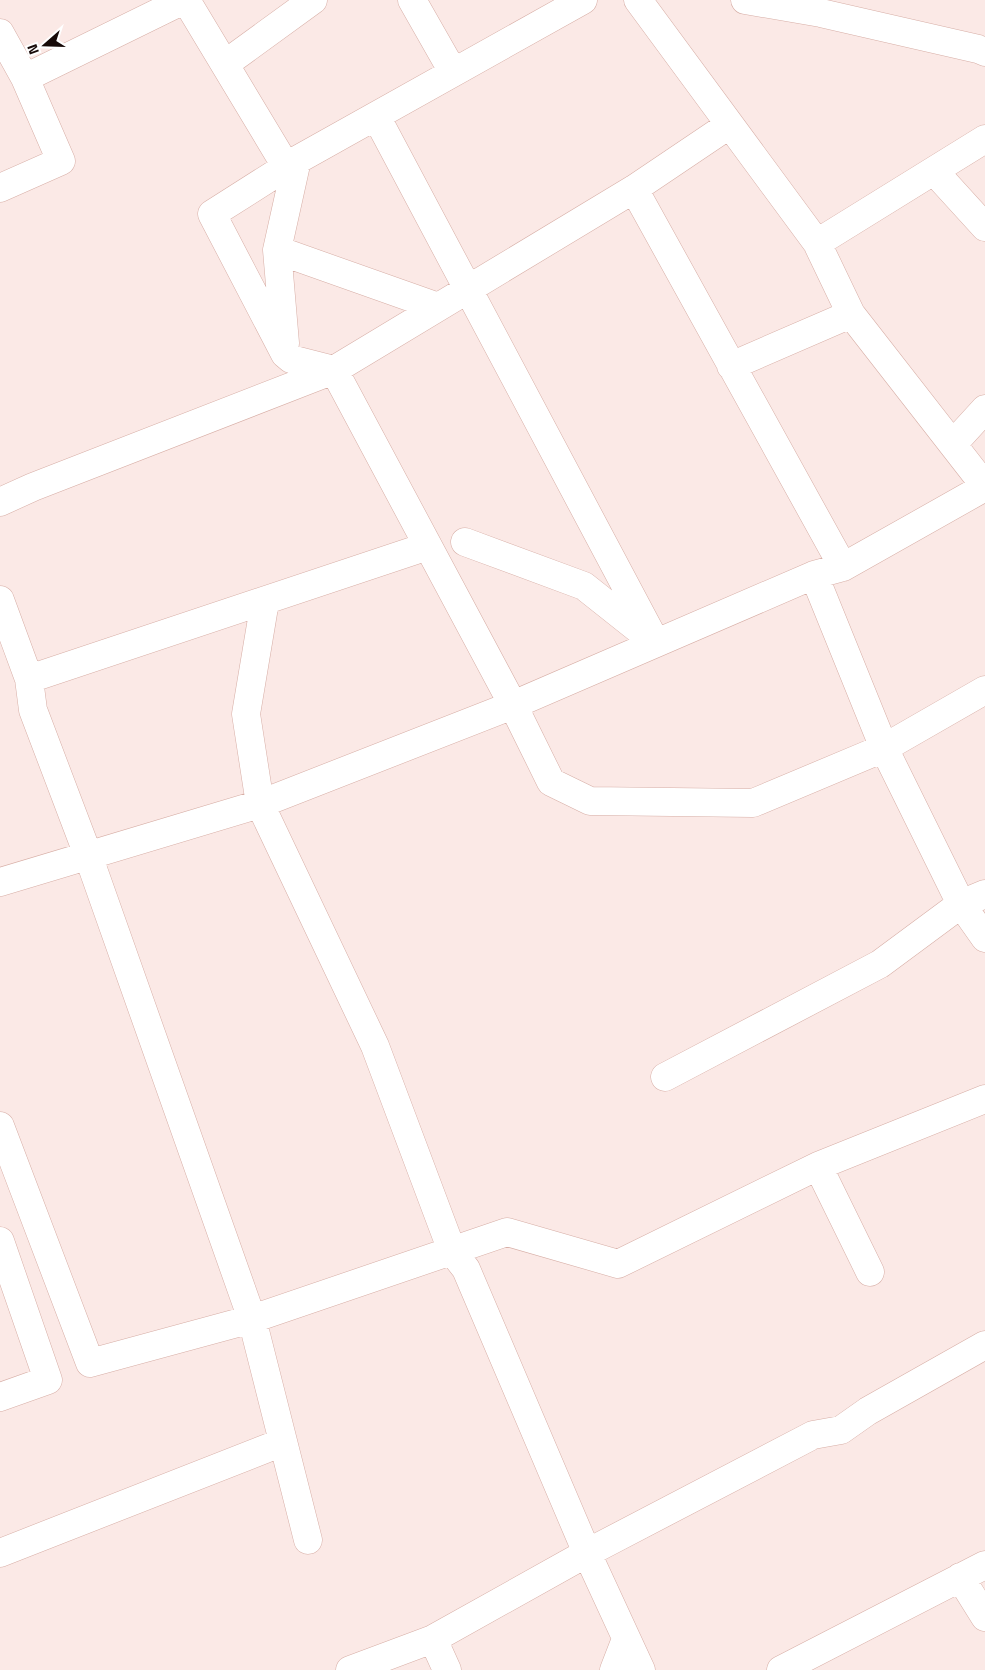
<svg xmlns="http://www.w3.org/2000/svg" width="985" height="1670" font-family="'Titillium Web',sans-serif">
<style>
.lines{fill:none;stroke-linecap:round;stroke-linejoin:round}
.street-casing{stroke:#d7aea6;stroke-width:29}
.street{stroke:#fff;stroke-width:28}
</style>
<rect width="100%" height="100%" fill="#fbe9e6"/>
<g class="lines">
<defs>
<path id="street" d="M186,0l98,163 13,-3 286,-160
M412,0l41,72
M638,0l179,243 168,-104
M745,0l76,13 157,36 7,3
M0,33l25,45 36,83 -61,27
M225,64l88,-64
M25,78l159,-78
M376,116l280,527
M297,160l-85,54 73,140 6,5 43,11 179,335 38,77 39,19 163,2 131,-55 101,-58
M934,171l51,56
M634,189l209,378
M817,243l34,71 134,172
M277,250l161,57
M285,343l-8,-93 20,-90
M731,366l120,-52
M953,444l32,-35
M0,502l33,-15 301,-117 300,-181 95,-64
M465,542l119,44 63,50
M814,575l70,173 77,156 24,34
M0,600l29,79 4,31 55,145 164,464 56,221
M265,601l-19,113 14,90 115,242 77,205 14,18 121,284 54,117
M29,679l399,-133
M0,882l260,-78 253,-99 301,-130 29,-8 142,-80
M665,1077l215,-113 81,-60 24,-10
M0,1126l90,237 162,-44 255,-87 111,32 200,-98 167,-67
M818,1166l52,106
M0,1241l48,139 -48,17
M0,1553l283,-111
M960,1577l25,40
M350,1670l83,-31
M447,1670l-14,-31 154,-86 226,-118 28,-5 27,-19 117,-66
M614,1670l12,-31
M781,1670l204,-105"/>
</defs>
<use href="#street" class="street-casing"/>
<use href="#street" class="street"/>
</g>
<g transform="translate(45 45) rotate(250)" stroke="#ffffff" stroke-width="4" paint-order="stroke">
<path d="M0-4L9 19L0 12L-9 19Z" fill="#170a08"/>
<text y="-8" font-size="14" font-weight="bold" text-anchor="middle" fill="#170a08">N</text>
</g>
</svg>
